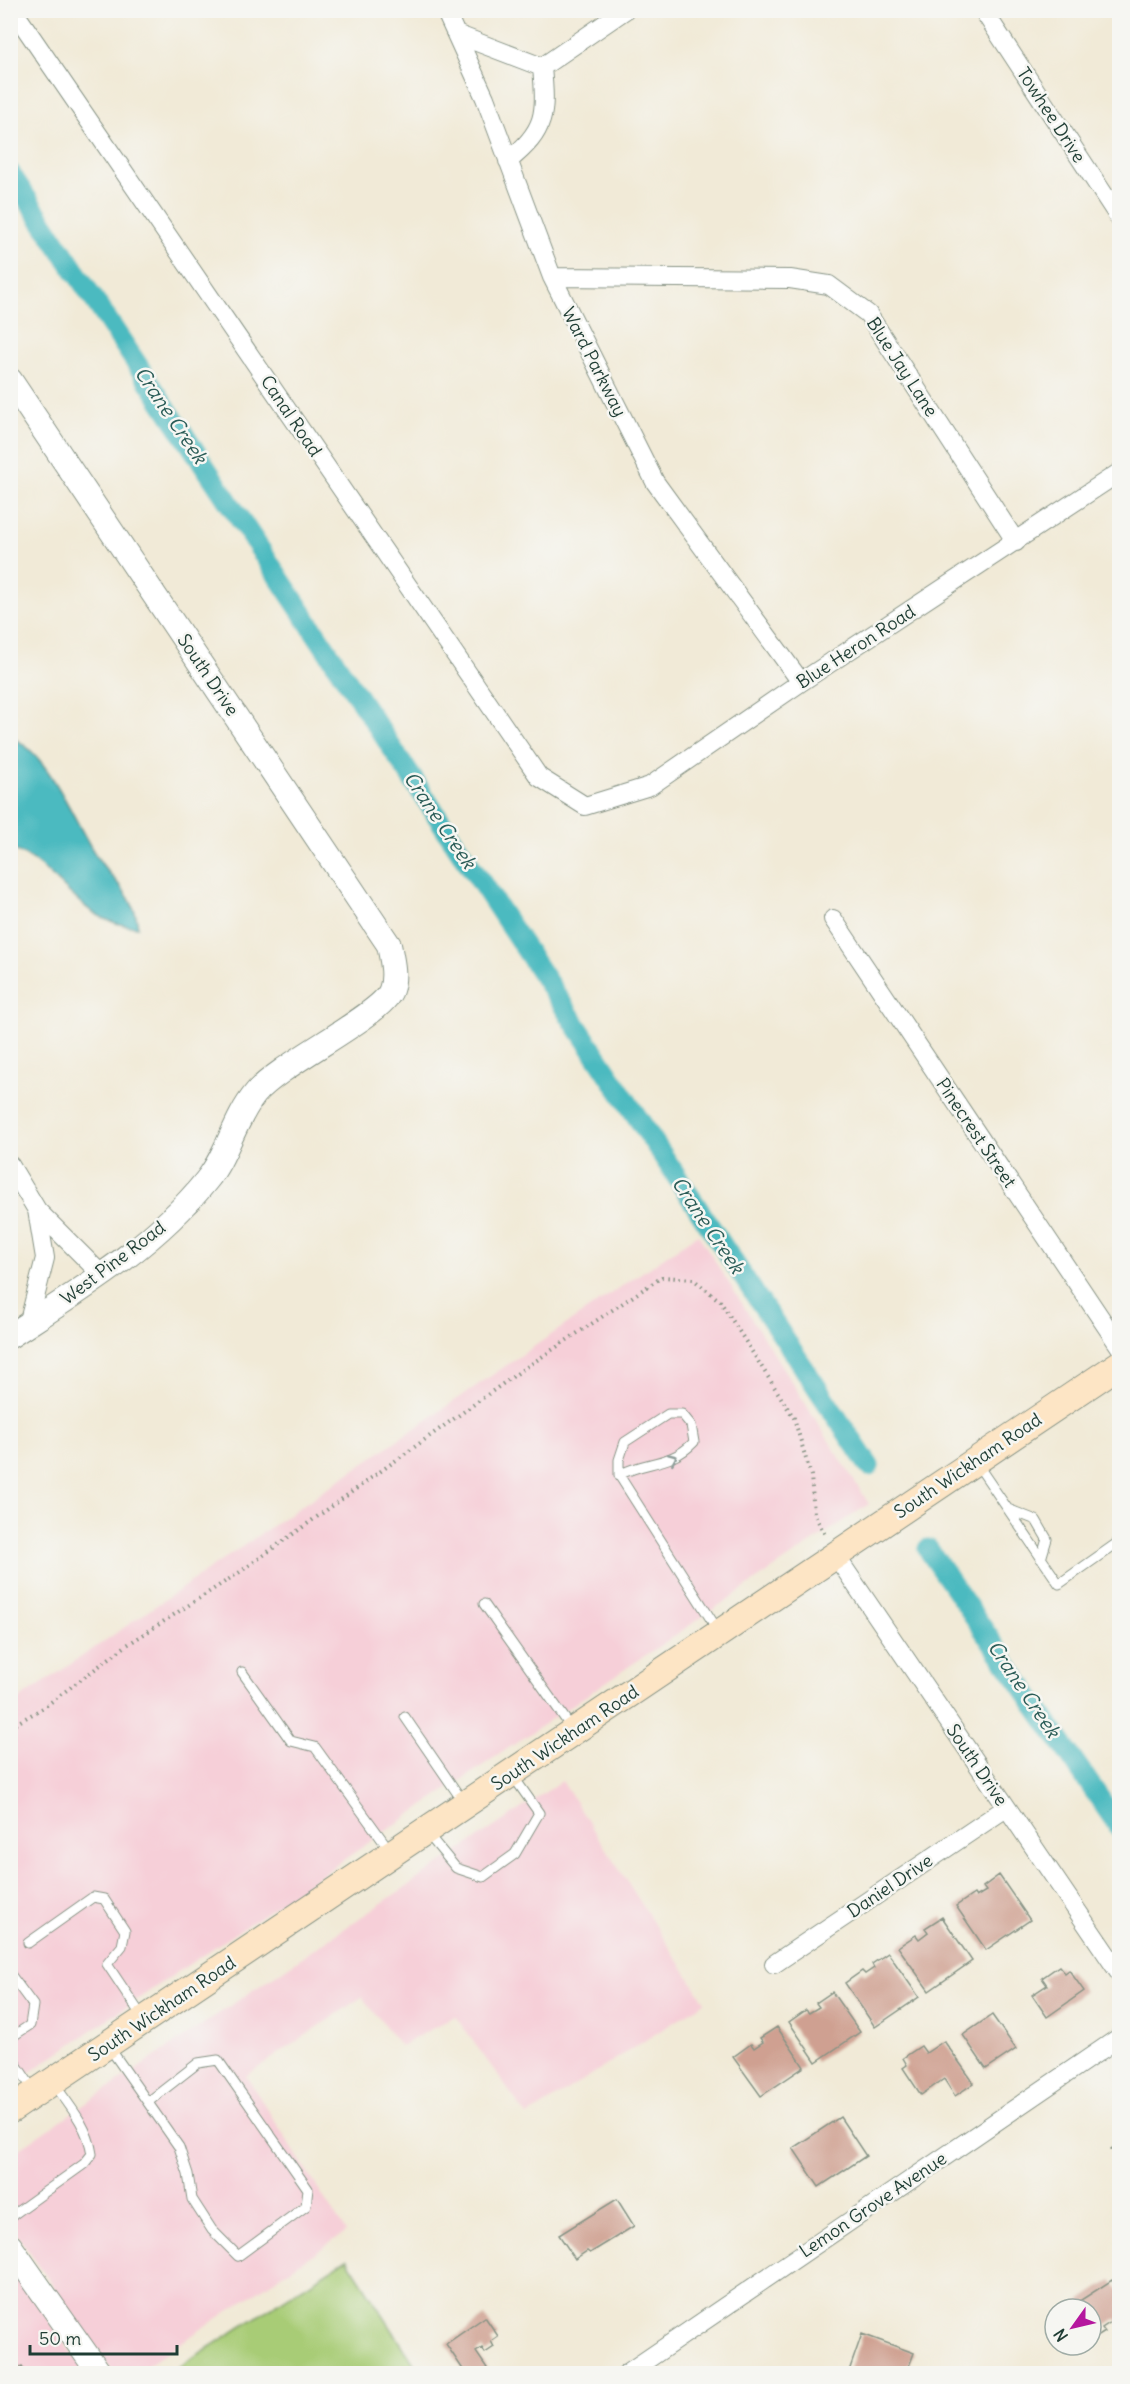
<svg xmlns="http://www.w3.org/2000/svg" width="1130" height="2384" font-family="Delius,sans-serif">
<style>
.built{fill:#f6cfd8}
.green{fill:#a8cc76;stroke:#648455;stroke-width:1.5}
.water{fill:#4bbac0;stroke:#357c7a;stroke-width:1.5}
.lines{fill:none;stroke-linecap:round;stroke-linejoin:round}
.canal{stroke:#4bbac0;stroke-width:21}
.building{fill:#cfa091}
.service-casing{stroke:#889486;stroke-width:11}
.minor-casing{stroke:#889486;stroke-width:20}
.tertiary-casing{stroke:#889486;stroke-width:26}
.secondary-casing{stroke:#889486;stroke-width:29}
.path{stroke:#889486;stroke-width:4;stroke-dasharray:1.5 4.5;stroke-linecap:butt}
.service{stroke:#fff;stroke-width:9}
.minor{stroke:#fff;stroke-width:18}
.tertiary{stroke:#fff;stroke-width:24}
.secondary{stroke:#fde5c5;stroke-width:27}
.oneway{stroke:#8f9e9a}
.labels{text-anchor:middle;stroke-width:5;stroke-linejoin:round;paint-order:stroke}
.street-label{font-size:18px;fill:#1f3d34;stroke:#f6f6f2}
.water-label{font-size:20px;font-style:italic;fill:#2a5c57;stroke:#f6f6f2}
</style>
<rect width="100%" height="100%" fill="#f6f6f2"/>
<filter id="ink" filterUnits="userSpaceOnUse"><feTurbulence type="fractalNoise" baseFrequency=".0167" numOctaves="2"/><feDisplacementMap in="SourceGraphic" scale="12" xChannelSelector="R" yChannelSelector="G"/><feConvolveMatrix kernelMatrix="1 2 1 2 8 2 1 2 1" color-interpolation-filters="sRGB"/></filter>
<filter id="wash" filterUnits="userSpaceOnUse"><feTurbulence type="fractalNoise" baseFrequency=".008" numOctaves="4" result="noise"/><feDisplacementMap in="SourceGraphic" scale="24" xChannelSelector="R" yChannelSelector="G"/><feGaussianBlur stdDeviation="1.35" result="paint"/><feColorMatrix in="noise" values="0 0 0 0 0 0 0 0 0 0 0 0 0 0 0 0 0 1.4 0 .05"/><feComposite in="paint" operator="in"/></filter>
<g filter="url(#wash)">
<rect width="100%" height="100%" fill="#f1ead7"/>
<path class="built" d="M698,1234l171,270 -858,581v-380z
M562,1781l143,221 -178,114 -72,-100 -54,30 -39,-49 -116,79 100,156 -210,141h-22l-103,-147 -1,-71z
M11,2266l75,107h-75z"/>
<path class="green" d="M347,2259l73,114h-251z"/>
<path class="water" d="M10,737c38,14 64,84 85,117 17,28 39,37 43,73 -51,-3 -66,-38 -103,-65 -7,-6 -17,-10 -24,-14z"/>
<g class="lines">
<path class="canal" d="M10,173l859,1293
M928,1549l192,279"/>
</g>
<g id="blocks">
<path class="building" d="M999,1875l31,45 -44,30 -30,-44 18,-12 2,3 10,-6 -3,-4z
M942,1917l30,44 -43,30 -31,-44 18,-12 3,4 9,-7 -3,-4z
M888,1953l31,44 -44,30 -30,-44 17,-12 3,3 9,-6 -2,-4z
M1059,1966l6,7 4,-3 15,21 -37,26 -15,-22 15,-10 -5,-7z
M832,1992l28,40 -44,30 -27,-40 17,-12 3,3 10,-6 -3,-4z
M992,2015l24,34 -30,20 -23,-34z
M777,2027l27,40 -43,29 -28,-39 18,-13 3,4 9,-6 -3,-4z
M944,2041l30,42 -19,13 -11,-17 -23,16 -18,-27 4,-3 -4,-7 18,-12 5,7z
M840,2117l26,39 -47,31 -26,-39z
M1120,2143v18l-9,-12z
M617,2199l17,27 -44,27 -3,-2 -12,8 -16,-24z
M1112,2280l8,11v31l-3,-4 -15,10 3,4 -14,9v-32h-24z
M485,2317l13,19 -7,5 3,6 -9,6 -3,-5 -6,4 11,16 -7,6h-14l-20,-30z
M862,2334l52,19 -8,21h-58z
M22,2366l5,8h-17v-1z"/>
</g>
</g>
<g filter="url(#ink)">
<use href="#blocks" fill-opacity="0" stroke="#889486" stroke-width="1.5"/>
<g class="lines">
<defs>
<path id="service" d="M977,1464l82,120 61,-43
M619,1475c27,-15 51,-8 75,-33l-3,-17 -9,-11h-14l-43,28 -6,18v15l100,157
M1008,1509l28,11 11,19 -6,20
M484,1604l89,126
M242,1672l49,69 24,6 76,105
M405,1717l59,86
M427,1833l29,35 27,9 32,-23 24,-41 -26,-37
M28,1943l65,-46 11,2 21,32 -3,15 -15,18 36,54
M10,1974l23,31 -3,20 -20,13
M109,2047l70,100 9,27 4,25 20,31 26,26 68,-50 2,-17 -90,-129 -20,3 -50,39
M10,2055l24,36
M10,2217l74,-53 8,-10c-4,-27 -22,-48 -38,-70"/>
<path id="minor" d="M13,10l526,767 46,29 65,-20 151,-104 319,-210
M445,10l40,88 67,179 103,205 146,200
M983,10l137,209
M456,34l86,33 83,-57
M508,161c39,-31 38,-48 34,-94
M552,277l238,2 39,6 39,29 148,228
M833,919l287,428
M10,1165l27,45 64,64
M28,1325l17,-67 -8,-48
M836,1556l284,418
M774,1964l232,-156
M626,2374l494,-337"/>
<path id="tertiary" d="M10,380l379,565c3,15 7,31 2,45 -8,25 -112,74 -136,104 -21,26 -28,62 -49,87 -52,65 -127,110 -196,155
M10,2246l90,128"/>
<path id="secondary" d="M10,2110l1110,-746"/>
</defs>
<use href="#service" class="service-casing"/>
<use href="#minor" class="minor-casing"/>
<use href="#tertiary" class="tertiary-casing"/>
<use href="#secondary" class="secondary-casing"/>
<path class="path" d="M10,1727l33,-19 84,-63 113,-73 282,-202 140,-93 31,2 27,22 74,117 17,58 3,37 12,24"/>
<use href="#service" class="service"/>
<use href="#minor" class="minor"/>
<use href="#tertiary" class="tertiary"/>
<use href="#secondary" class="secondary"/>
</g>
<defs><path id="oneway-chevron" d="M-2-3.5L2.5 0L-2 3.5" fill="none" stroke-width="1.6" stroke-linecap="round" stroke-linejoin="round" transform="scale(1.5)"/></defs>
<use class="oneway" href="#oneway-chevron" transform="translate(673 1458) rotate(-23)"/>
</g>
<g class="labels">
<g class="street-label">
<text transform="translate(1051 115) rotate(57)" y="6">Towhee Drive</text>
<text transform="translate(594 362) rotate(63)" y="6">Ward Parkway</text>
<text transform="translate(902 367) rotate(57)" y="6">Blue Jay Lane</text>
<text transform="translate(291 416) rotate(56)" y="6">Canal Road</text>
<text transform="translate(856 647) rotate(-33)" y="6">Blue Heron Road</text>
<text transform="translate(208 675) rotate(56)" y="6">South Drive</text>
<text transform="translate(976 1133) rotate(56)" y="6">Pinecrest Street</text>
<text transform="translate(113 1263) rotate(-37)" y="6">West Pine Road</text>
<text transform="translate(968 1466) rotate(-34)" y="6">South Wickham Road</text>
<text transform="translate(565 1738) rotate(-34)" y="6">South Wickham Road</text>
<text transform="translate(977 1765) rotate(56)" y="6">South Drive</text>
<text transform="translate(890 1886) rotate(-34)" y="6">Daniel Drive</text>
<text transform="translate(162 2009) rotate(-34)" y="6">South Wickham Road</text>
<text transform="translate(873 2205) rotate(-34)" y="6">Lemon Grove Avenue</text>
</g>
<g class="water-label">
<text transform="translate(171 415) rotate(56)" y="7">Crane Creek</text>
<text transform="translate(440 820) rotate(56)" y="7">Crane Creek</text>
<text transform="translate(708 1225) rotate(56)" y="7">Crane Creek</text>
<text transform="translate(1024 1689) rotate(56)" y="7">Crane Creek</text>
</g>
</g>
<rect width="1130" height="2384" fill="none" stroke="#f6f6f2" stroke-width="36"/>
<g transform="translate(1073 2327) rotate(236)"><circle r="28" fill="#f6f6f2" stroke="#a0aca6" stroke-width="1.5"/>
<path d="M0-4.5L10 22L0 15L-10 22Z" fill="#b5179e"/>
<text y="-9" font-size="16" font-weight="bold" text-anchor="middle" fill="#1f3d34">N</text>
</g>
<path d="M30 2345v9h147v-9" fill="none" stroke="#1f3d34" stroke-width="3"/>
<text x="39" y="2345" font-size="18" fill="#1f3d34" stroke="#f6f6f2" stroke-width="4.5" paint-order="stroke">50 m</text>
</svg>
